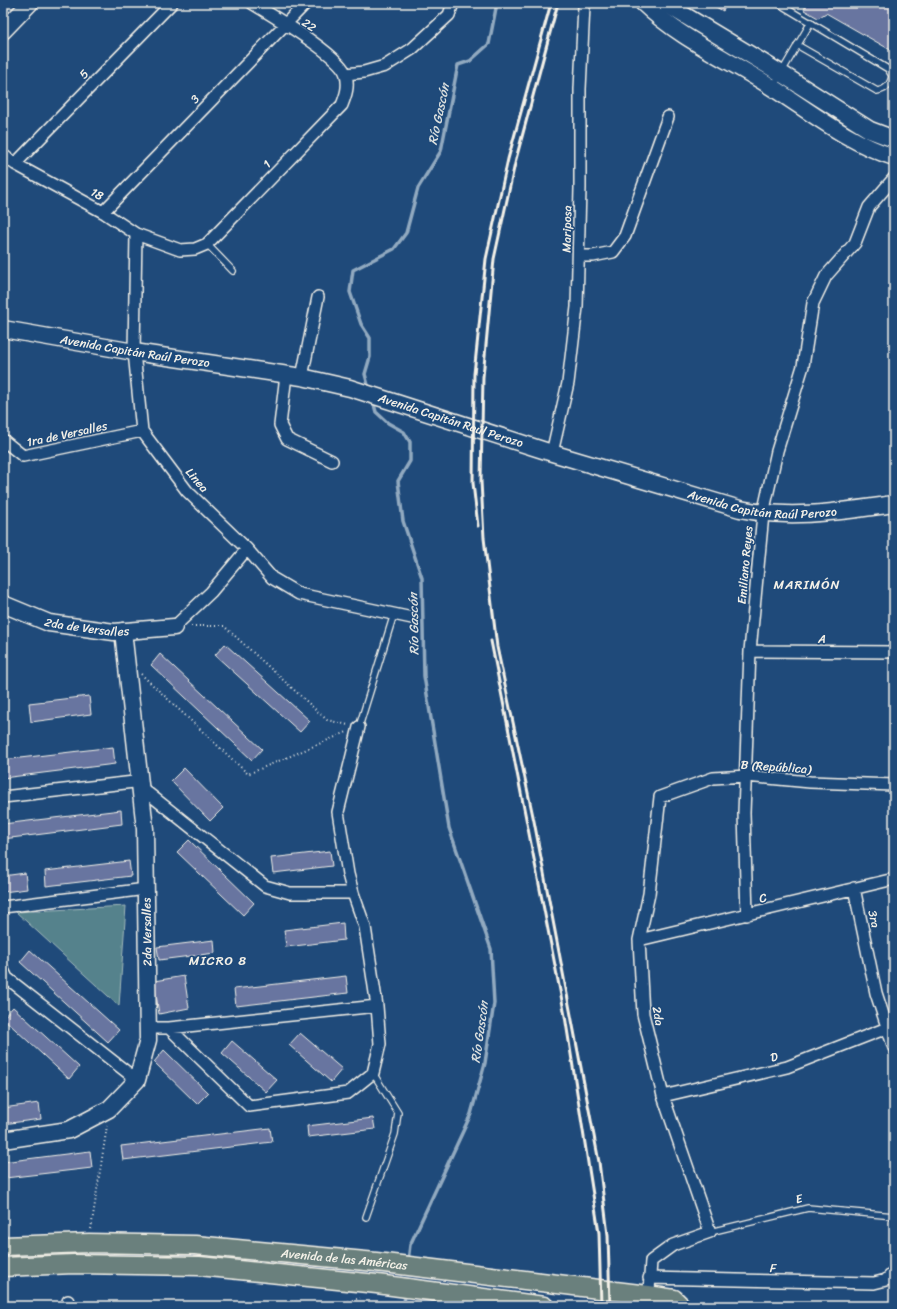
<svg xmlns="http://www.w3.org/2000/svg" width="897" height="1309" font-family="Sriracha,sans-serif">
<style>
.green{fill:#54828c;stroke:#a4baba}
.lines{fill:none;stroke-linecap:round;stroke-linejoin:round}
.stream{stroke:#92aac0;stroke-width:3.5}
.building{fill:#6874a0;stroke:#f4f1e8}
.lane-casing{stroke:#f4f1e8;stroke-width:8}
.street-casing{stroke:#f4f1e8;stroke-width:14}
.secondary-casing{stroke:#f4f1e8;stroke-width:19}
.primary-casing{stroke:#f4f1e8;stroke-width:21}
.path{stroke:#f4f1e8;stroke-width:2;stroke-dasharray:1 3;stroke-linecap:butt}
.lane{stroke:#1f4a7a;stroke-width:5.5}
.street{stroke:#1f4a7a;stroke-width:11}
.secondary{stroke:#1f4a7a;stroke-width:16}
.primary{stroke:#6a807d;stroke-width:18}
.rail{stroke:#f4f1e8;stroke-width:3}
.labels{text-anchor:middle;stroke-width:3;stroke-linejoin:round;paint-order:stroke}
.street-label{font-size:12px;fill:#f4f1e8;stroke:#1f4a7a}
.water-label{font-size:13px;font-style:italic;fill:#dbdfde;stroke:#1f4a7a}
.neighbourhood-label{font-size:13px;letter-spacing:1px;fill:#f4f1e8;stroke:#1f4a7a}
</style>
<rect width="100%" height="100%" fill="#1f4a7a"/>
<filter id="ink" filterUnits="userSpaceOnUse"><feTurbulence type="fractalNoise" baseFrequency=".025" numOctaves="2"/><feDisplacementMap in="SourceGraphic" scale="8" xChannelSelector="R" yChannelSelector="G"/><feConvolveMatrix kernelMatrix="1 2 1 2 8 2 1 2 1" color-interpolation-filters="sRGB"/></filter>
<g filter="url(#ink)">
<path class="green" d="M126,906l-7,100 -103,-94z"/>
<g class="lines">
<path class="stream" d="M369,389l-4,-15 5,-17v-19l-9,-14 -11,-32 3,-22 41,-21 12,-16 12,-45 23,-37 17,-86 12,-4 19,-17 8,-41
M373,401l3,11 12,11 16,9 6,10v19l-12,20 5,40 19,57 2,98 25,152 42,121 3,54 -9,60 -14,51 -61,131 -2,16
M404,1306l1,-13"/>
</g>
<path class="building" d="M709,3h18l-4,8z
M807,3h85l2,1v48l-68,-39 -8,5 -14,-8z
M225,644l85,77 -10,11 -85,-77z
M160,654l102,95 -10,11 -101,-95z
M89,696l2,18 -60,8 -2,-19z
M113,747l2,17 -112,14v-18z
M184,768l39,40 -13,13 -39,-40z
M121,810l1,14 -119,15v-15z
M189,840l65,63 -11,12 -66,-63z
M330,851l2,15 -59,7 -2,-15z
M129,861l2,15 -85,10 -1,-15z
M25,873l2,16 -24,3v-16z
M343,923l1,17 -58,7 -2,-17z
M214,940l1,13 -56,7 -2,-13z
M30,950l89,80 -11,12 -88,-80z
M184,976l5,32 -30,6 -5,-33z
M346,976l2,17 -112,13 -2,-17z
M13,1007l66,60 -10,12 -66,-61z
M300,1033l42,36 -11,13 -42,-37z
M232,1041l45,39 -11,12 -44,-39z
M164,1050l44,43 -11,11 -43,-42z
M39,1103l2,16 -38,5v-16z
M373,1118l2,11 -67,8 -1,-11z
M270,1128l2,14 -149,18 -2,-14z
M90,1151l2,17 -87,10 -2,-16z"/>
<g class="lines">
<defs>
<path id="lane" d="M781,5l107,64 4,7c-2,9 -6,14 -15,15l-80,-46
M773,87l38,-65
M207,244l26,27
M359,727l35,-113
M366,1217l29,-83 3,-21 -25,-40
M710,1232l98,-24 86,8"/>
<path id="street" d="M346,74l18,-2 21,-6 27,-17 37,-34 4,-12
M3,155l12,9 88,48 33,22 44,16 15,-1 12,-5 135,-139c4,-10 7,-19 4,-30 -4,-19 -75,-60 -94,-72
M15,164l157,-161
M103,212l203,-209
M136,234l-2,118 8,79 45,60 60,58 25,29 27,16 113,24
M579,256h14l20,-4 12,-16 43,-119
M286,375l-6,50 7,14 45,22
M302,377l16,-80
M3,440l20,16 119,-25
M552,453l16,-70 9,-76 3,-119v-99l4,-83 2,-3
M174,627l37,-35 36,-43
M750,651l144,1
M3,797l131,-15 131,104 25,7h63l12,34 12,79 3,38 -7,29 -25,20 -99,13 -80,-78
M854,888l22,105 18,55
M353,893l-5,-19 -10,-62 21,-85
M3,907l143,-18
M747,915l-3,-102 6,-162 13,-137 14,-63 26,-85 10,-63 13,-27 29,-33 14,-36 25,-29
M639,940l255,-61
M3,970l4,8 130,102
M148,1028h21l208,-22
M663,1096l124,-29 100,-39
M649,1278l225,5 12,-3 8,-8
M68,1306v-5
M648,1306l3,-45 22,-16 37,-13 -47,-136 -20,-82 -4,-74 10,-46 11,-97 53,-19 33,-2 64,6 84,3"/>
<g id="secondary">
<path d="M643,3c37,36 87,57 130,85 39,25 76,55 121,69"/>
<path d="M653,3l16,3 113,68 88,56 24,9"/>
<path d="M3,31l27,-28"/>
<path id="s1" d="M3,329l131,23 168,25 48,11 202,65 188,56c51,11 102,2 154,-5"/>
<path id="s2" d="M3,604l46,19 65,9 60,-5"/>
<path d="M3,1140l66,-10 40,-21 28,-29 11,-40 -3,-211 -22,-198"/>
</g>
<g id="primary">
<path id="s3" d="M3,1246l86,-3 106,2 181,17 272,33 26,4 7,7"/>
<path d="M3,1267l71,-3 125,2 178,18 167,22"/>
</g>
</defs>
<use href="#lane" class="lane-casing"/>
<use href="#street" class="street-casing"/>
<use href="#secondary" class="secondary-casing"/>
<use href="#primary" class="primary-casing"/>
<path class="path" d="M191,626h33l103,94 21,5
M141,674l107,100 99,-42
M91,1229l16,-103
M333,1306l27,-8"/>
<use href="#lane" class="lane"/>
<use href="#street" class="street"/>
<use href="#secondary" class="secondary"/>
<use href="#primary" class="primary"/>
<path class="rail" d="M558,3l-42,156 -22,100 -11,118 -2,104 3,57 13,109 37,174 65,341 9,73 2,71
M478,526l-5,-43 1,-109 12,-115 22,-100 43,-156
M491,641l74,375 34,217 2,73"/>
</g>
</g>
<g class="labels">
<g class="street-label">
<text transform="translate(309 25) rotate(36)" y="4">22</text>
<text transform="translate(84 74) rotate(-46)" y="4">5</text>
<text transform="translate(195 99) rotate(-46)" y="4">3</text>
<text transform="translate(267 164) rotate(-46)" y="4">1</text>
<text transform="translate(97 194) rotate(29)" y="4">18</text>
<text transform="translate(567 229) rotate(-89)" y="4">Mariposa</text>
<text dy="4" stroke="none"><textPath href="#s1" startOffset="134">Avenida Capitán Raúl Perozo</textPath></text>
<text dy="4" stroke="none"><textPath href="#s1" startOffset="458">Avenida Capitán Raúl Perozo</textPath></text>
<text transform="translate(67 434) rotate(-12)" y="4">1ra de Versalles</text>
<text transform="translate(197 480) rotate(49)" y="4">Linea</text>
<text dy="4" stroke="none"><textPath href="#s1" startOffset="782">Avenida Capitán Raúl Perozo</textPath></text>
<text transform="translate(745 565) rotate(-85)" y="4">Emiliano Reyes</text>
<text dy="4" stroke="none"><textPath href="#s2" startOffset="88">2da de Versalles</textPath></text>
<text x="822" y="643">A</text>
<text transform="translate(776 767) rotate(4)" y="4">B (República)</text>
<text transform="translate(763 898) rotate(-14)" y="4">C</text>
<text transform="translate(874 919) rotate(78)" y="4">3ra</text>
<text transform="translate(147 932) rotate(-91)" y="4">2da Versalles</text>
<text transform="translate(658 1016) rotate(80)" y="4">2da</text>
<text transform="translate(774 1057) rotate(-13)" y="4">D</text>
<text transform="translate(799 1199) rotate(-12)" y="4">E</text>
<text dy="4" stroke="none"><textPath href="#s3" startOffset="342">Avenida de las Américas</textPath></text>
<text transform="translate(773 1268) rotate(1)" y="4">F</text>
</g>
<g class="water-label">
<text transform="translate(438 114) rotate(-78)" y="5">Río Gascón</text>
<text transform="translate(413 624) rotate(-91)" y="5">Río Gascón</text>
<text transform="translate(479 1032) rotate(-82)" y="5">Río Gascón</text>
</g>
<g class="neighbourhood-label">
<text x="807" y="589">MARIMÓN</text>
<text x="218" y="965">MICRO 8</text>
</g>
</g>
<rect width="897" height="1309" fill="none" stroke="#1f4a7a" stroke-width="16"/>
<rect x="8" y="8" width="881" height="1293" fill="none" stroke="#f4f1e8" stroke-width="1.5" filter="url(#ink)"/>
</svg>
